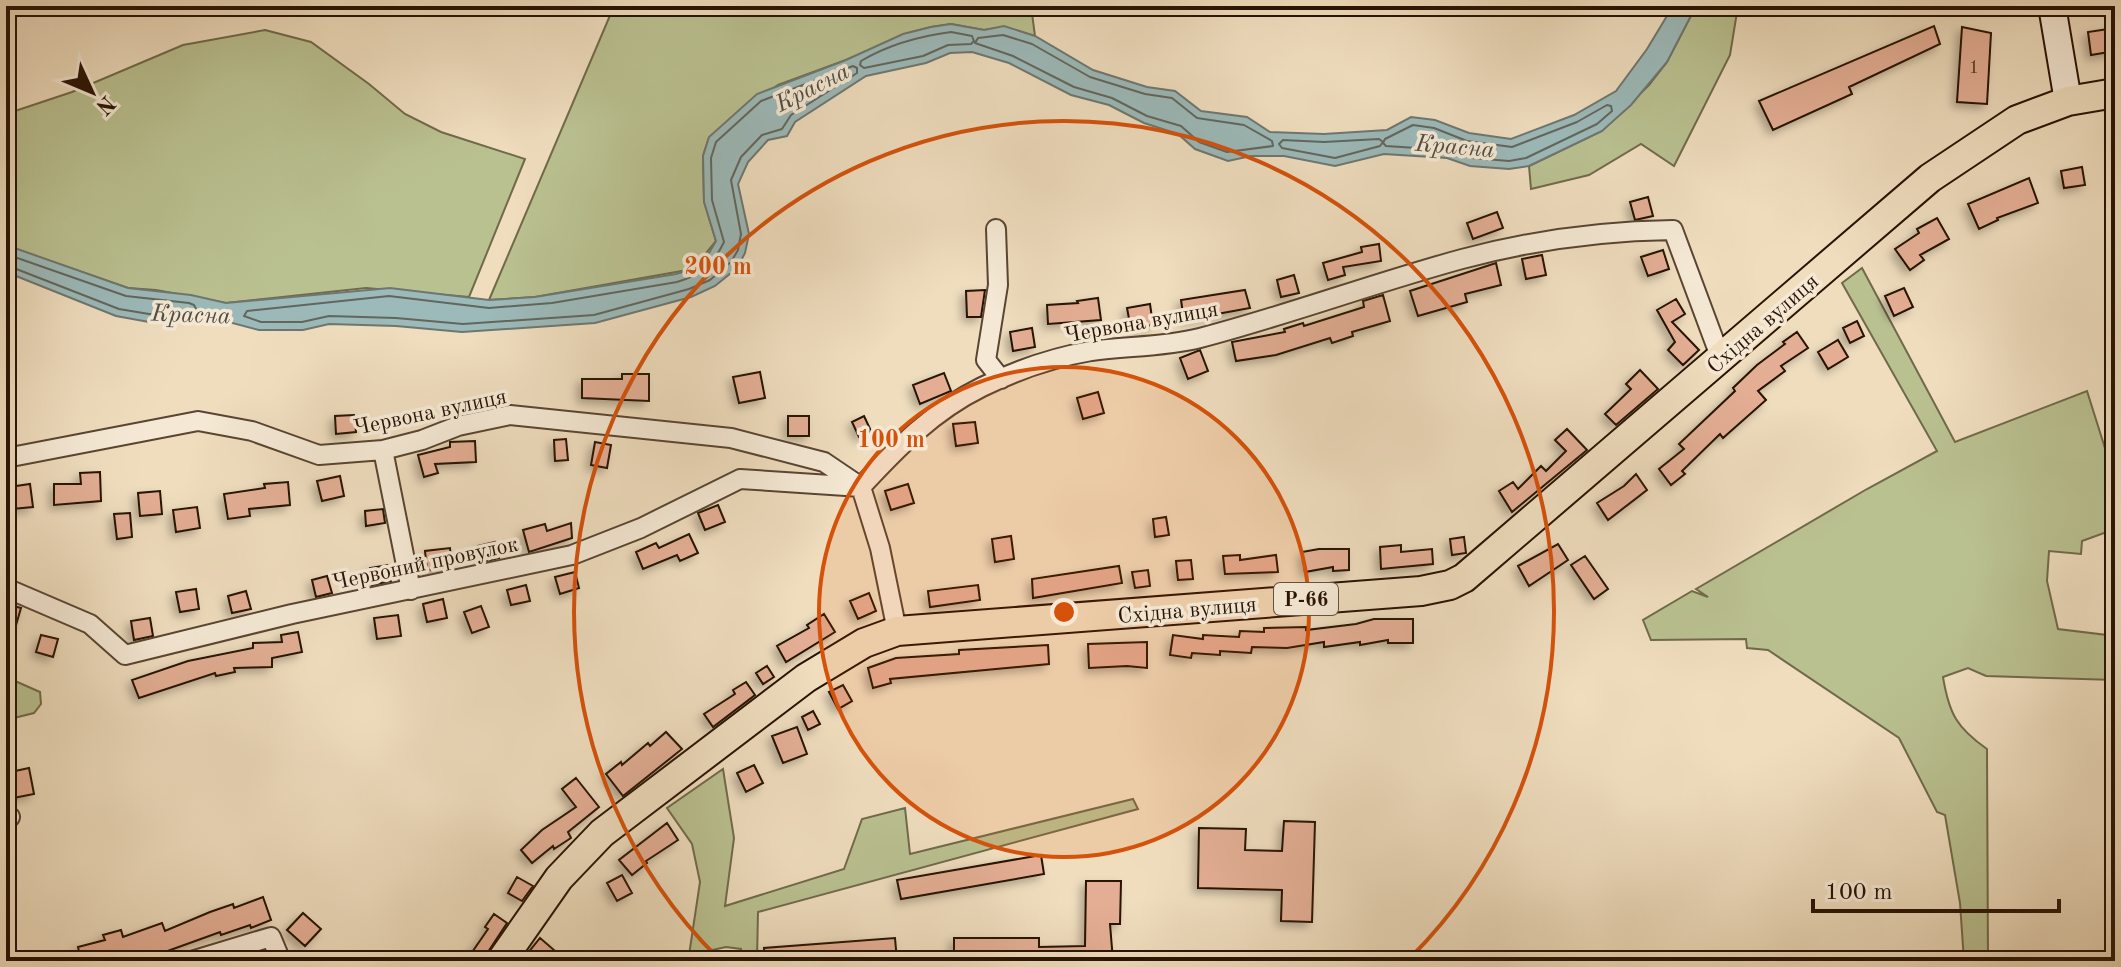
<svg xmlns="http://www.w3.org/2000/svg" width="2121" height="967" font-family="'Old Standard TT',serif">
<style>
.green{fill:#bac191;stroke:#706a4a;stroke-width:2}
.water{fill:#9cbaba;stroke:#6d7771;stroke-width:2}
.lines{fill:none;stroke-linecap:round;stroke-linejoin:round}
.shore{stroke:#62665e;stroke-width:2}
.building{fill:#e3ae94;stroke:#271203;stroke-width:2;filter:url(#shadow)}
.street-casing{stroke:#594532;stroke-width:22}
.secondary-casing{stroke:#271203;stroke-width:30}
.primary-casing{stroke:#271203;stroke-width:32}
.street{stroke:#f5e9d5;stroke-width:18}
.secondary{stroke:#f5e9d5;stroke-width:26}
.primary{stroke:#efddbe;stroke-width:28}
.ring{fill:none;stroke:#d5520b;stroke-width:4}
.labels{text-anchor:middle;stroke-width:7;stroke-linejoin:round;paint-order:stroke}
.number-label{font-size:18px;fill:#563927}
.shield{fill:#f5e9d5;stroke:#655242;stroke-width:2}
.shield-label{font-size:20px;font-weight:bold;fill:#271203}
.street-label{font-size:22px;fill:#271203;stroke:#f5e9d5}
.water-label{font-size:24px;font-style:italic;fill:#504d43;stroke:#f5e9d5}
.centre{fill:#d5520b;stroke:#f5e9d5;stroke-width:4}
.ring-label{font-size:24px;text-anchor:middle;font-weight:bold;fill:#d5520b;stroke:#f5e9d5;stroke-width:7;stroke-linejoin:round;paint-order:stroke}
</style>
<defs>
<filter id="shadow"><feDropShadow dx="-4.5" dy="4.5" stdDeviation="4" flood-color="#0004"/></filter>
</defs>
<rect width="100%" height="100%" fill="#efddbe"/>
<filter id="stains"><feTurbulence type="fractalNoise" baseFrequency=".0025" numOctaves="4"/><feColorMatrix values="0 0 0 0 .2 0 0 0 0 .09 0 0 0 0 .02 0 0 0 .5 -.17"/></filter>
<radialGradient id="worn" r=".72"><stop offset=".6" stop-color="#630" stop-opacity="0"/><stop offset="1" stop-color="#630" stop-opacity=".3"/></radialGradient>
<path class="green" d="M614,6h417l4,30 -31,-9 -20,3 -33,-6 -20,3 -19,5 -66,28 -68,25 -69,53 -6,18 1,45 12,40 -23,28 -158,28 -46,3z
M1696,6h42l-8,49 -56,111 -33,-22 -52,31 -58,14 -2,-23 73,-35 47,-46 18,-23z
M265,30l46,12 58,42 36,30 36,18 84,27 -56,138 -103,-9 -140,15 -70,-13 -28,-2 -122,-42v-132l66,-22 111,-47z
M1862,268l93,174 132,-51 28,89v49l-33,12 -1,13 -32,-3 -2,30 11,48 57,7v44l-129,-4 -18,-8 -25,9c6,37 14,51 44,72l1,212h-24l-4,-58 -15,-88 -8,-3 -38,-74 -131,-88 -21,-2 -1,-9 -95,1 -8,-20 49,-29 16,6 -12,-8 171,-100 70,-38 -95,-168z
M6,677l34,15 1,12 -7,9 -28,7z
M723,769l11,69 -9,68 119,-37 18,-50 43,-11 5,46 223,-55 5,10 -380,103 -1,49h-16v-12l-15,-2 -37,8 11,-73 -8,-38 -25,-36z"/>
<path class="water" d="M1673,6h23l-29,56 -36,43 -29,26 -73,35 -20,3 -39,-3 -23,-8 -63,-4 -49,12 -51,-10h-33l-23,5 -33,-12 -17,-15 -34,-11 -35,-18 -38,-10 -62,-32 -37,-11 -22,1 -24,10 -60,13 -71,46 -8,14 -19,4 -20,22 -10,22 11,50 -4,19 -8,15 -22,18 -24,11 -96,26 -133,9 -66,-6 -67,-2 -26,6h-44l-34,-9 -76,1 -33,-6 -110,-44v-27l122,43 63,7 35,8 164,-15 99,12 46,-3 141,-23 17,-5 16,-16 7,-12 -12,-39 -1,-46 6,-19 48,-43 89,-34 57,-26 28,-7 20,-3 33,6 20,-4 31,10 58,34 54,17 28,4 26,20 46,6 23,15 54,2 63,-4 24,-13 24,3 34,13 42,6 63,-24 42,-24 31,-42z"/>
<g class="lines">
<path class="shore" d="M951,32l21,4 2,5 -3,3 -23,1 -25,11 -59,12 -4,-3 1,-4c27,-16 59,-25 90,-29z
M1003,35l29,9 58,33 55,17 27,4 25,20 47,7 28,16 1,5 -46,6 -28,-10 -18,-16 -34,-10 -35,-18 -38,-11 -61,-31 -38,-13 3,-5z
M853,66l4,2v5l-66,42 -9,14 -20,6 -21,22 -10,23 10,54 -3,16 -7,12 -21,18 -21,9 -95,26 -131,9 -67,-6 -67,-2 -27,6h-41l-17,-6 3,-5 142,-15 100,12 63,-5 125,-21c24,-7 36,-17 47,-40l-12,-42 -1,-42 5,-16 45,-41z
M1607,105l4,1 1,5 -15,13 -71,34 -17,3 -37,-3 -24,-8 -62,-4 -3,-3 2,-4 28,-14 21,3 33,13 45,6 65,-25z
M1379,139l4,3 -3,4 -45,12 -53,-10 -3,-4 4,-4 41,2z
M6,254l120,42 63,7 5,2 2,4 -4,3 -43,2 -30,-5 -113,-44"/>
</g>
<path class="building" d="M1934,26l6,18 -91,43 3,7 -79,36 -14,-29z
M1962,27l29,6 -4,71 -30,-2z
M2115,28v23l-24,4 -3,-23z
M2082,167l3,18 -21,3 -3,-17z
M2029,178l9,25 -41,15 1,2 -19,9 -11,-25z
M1648,197l5,19 -18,4 -5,-18z
M1497,212l6,16 -30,11 -6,-16z
M1937,218l12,21 -29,16 4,5 -14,10 -15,-21 24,-16 -2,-4z
M1379,244l2,17 -38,6 2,8 -17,5 -5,-17 39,-11 -1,-5z
M1663,250l6,19 -21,7 -7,-19z
M1542,255l4,20 -20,4 -4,-20z
M1496,263l5,22 -36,9 2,8 -49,14 -8,-25z
M1294,275l5,18 -18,4 -4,-17z
M1904,288l9,19 -19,9 -9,-20z
M985,290l-4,27h-14l-1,-26z
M1245,290l5,18 -66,12 -3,-20z
M1383,295l7,26 -38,11 1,4 -21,7 -2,-5 -54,17 -40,6 -4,-19 53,-10 -1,-3 19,-6 1,3 60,-19 -1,-6z
M1098,298l3,22 -53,4 -1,-19 31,-2 -1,-2z
M1676,299l9,15 -13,8 27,28 -16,15 -15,-15 7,-8 -18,-32z
M1150,304l3,21 -22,4 -4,-21z
M1857,321l7,15 -14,7 -7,-15z
M1032,328l3,19 -22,4 -3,-19z
M1797,332l11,16 -27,18 4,5 -27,20 8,9 -43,38 -3,-4 -38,37 3,3 -14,11 -12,-16 25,-20 -5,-5 56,-53 -2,-3 24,-23 28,-21 -2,-2z
M1838,340l10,17 -20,12 -10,-17z
M1200,350l8,21 -20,8 -8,-21z
M1640,370l18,19 -42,36 -11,-11 26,-25 -5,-5z
M760,372l5,26 -26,5 -6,-26z
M944,373l7,18 -31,13 -7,-19z
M622,374h27v27l-67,-3v-19h40z
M1098,392l6,21 -21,6 -6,-21z
M354,415l2,17 -20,2 -1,-18z
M788,416h21v20h-21z
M864,416l7,15 -12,6 -7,-15z
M975,422l3,21 -22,3 -3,-22z
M1567,429l20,21 -75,62 -13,-21 14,-9 5,7 23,-23 5,5 20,-20 -11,-11z
M566,439l2,21 -13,1 -1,-21z
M475,441l1,21 -41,2 3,9 -14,4 -6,-22 32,-8v-5z
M595,442l16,3 -4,23 -16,-3z
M100,472l1,29 -47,4v-21h27l-1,-11z
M1636,474l11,16 -39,30 -11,-17 27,-17z
M340,476l4,20 -22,5 -5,-20z
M288,482l2,23 -41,4 1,7 -22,3 -4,-25 41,-6 -1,-4z
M30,484l3,23 -21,2 -3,-22z
M908,484l6,19 -23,7 -6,-19z
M160,491l2,23 -22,2 -2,-23z
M718,505l7,17 -20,8 -7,-17z
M197,507l3,21 -24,4 -3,-22z
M383,509l2,14 -19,3 -1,-15z
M130,513l2,24 -15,2 -3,-25z
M1166,517l3,18 -14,2 -2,-18z
M571,523l1,15 -43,14 -6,-22 22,-6 2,7z
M689,534l9,19 -18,8 -3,-6 -34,14 -7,-17 20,-9 3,5z
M1011,536l3,23 -19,3 -3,-23z
M1464,537l2,16 -14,2 -2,-16z
M495,542l4,16 -17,4 -4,-16z
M1558,544l10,16 -39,26 -11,-20z
M1401,545v7l31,-3 1,15 -52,5 -1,-22z
M450,548l2,20 -25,2 -2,-19z
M1319,549h30v21l-16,1v-4l-28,5 -3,-20z
M1240,555v5l36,-5 2,17 -53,2 -2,-18z
M1585,556l23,33 -14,10 -23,-34z
M1191,560l2,19 -15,1 -2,-19z
M389,565l2,16 -19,4 -2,-17z
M1119,566l3,17 -89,15 -1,-19z
M1148,570l2,16 -15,2 -3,-16z
M575,572l4,16 -19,6 -5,-17z
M327,576l5,17 -16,4 -4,-17z
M526,585l4,16 -19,4 -4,-15z
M978,585l2,15 -50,7 -2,-16z
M196,589l3,20 -19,3 -4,-20z
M246,591l5,18 -19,4 -4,-17z
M869,593l7,18 -18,8 -8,-18z
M443,599l4,19 -20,4 -4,-18z
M6,604l15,4 -11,38h-4z
M481,606l8,21 -17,6 -8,-21z
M824,614l11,18 -49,30 -9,-16 32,-18 -2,-3z
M398,615l3,21 -24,3 -3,-21z
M150,618l3,18 -19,4 -3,-19z
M1374,619h39v24h-25v-3l-28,5v-3l-36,5v-5l-37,6 -35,-1 -1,6 -31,-2v4l-28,-2 -1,5 -21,-3 3,-20 30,4v-4l36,2 1,-6 24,1v-4l42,-1v3l50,-6z
M298,632l4,20 -30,6v9l-38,1 1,4 -19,4 -1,-3 -76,25 -7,-18 56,-19 65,-13v-5l29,-1 -1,-7z
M41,635l17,4 -5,18 -17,-5z
M1147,642v26l-20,-2 -38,2 -1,-24z
M1048,645l1,19 -159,15 1,4 -18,5 -5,-20 28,-10 63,-4v-4z
M767,666l7,11 -11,7 -7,-11z
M746,682l9,13 -42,32 -9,-13 31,-20 -2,-4z
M843,685l9,16 -14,8 -9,-17z
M813,711l7,13 -12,6 -6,-13z
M797,727l10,27 -24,9 -11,-27z
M666,732l16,17 -59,47 -17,-22 15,-12 1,3 26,-22 2,3z
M754,765l9,18 -17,9 -9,-19z
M29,768l5,26 -26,5 -2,-26z
M576,778l23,29 -31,25 3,6 -17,11 -1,-3 -21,17 -11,-13 21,-20 34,-23 -14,-18z
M1284,821l31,1 -3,100 -31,-1 1,-31 -84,-2 1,-60 47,1 -1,21 37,1z
M667,823l11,17 -32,21 1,2 -15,12 -13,-15z
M1041,855l3,19 -143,25 -4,-19z
M622,875l10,18 -15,8 -10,-18z
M517,877l16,9 -11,15 -14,-8z
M1086,881h35l-1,43h-10l3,37h-159v-23h85v9l46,-1z
M263,897l8,23 -20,8 -1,-3 -29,10 -1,-3 -69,25 -2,-3 -23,7h-45l-3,-14 27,-7 -2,-5 18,-5 2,7 39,-14 3,8 45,-19 23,-8 1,4z
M303,913l18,16 -16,17 -18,-16z
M494,914l13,9 -25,38h-16l22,-32 -3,-2z
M540,938l14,12 -10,11h-7l-9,-8z
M895,938l2,23h-132l-1,-13z"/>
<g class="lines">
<defs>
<path id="street" d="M996,229l2,56 -12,75 15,19
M383,450l28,140
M6,458l192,-37 54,10 67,24 64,-5 39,-10 36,-14 52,-11 221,23 93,24 37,25c36,-39 72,-76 121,-100 33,-16 73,-30 109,-36 36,-5 74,-4 109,-13 88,-23 174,-55 262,-79 67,-18 141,-28 211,-29l48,129
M6,588l84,36 35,31 167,-41 280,-59 69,-27 99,-49 121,8 19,61 17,83
M6,818l4,-1
M191,961l80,-24 10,24"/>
<path id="secondary" d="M2052,6l16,95"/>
<path id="primary" d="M501,961l58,-83 43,-45 204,-155 58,-35 33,-12 524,-40 29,-6 14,-7 466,-400 87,-58 51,-19 47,-8"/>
</defs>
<use href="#street" class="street-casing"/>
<use href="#secondary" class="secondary-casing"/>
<use href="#primary" class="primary-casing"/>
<use href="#street" class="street"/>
<use href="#secondary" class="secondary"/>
<use href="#primary" class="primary"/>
</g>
<circle cx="1064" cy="612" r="245" fill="#d5520b" fill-opacity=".12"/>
<g class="ring">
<circle cx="1064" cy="612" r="245"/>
<path d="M718 958A490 490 0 1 1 1410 958"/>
</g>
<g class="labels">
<g class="number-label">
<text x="1974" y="73">1</text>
</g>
<rect class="shield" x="1274" y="583" width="64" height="32" rx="6"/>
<g class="shield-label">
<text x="1306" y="606">Р-66</text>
</g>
<g class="street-label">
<text transform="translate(1141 321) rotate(-10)" y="8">Червона вулиця</text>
<text transform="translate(1762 323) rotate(-41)" y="8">Східна вулиця</text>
<text transform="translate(430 411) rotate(-12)" y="8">Червона вулиця</text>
<text transform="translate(425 562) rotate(-12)" y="8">Червоний провулок</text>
<text transform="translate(1187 609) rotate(-5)" y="8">Східна вулиця</text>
</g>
<g class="water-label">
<text transform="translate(812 87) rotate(-27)" y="8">Красна</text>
<text transform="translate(1455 146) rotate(5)" y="8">Красна</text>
<text transform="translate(191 314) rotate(2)" y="8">Красна</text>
</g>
</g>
<circle cx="1064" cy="612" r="12" class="centre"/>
<g class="ring-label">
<text x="718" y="274">200 m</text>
<text x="891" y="447">100 m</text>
</g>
<rect width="2121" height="967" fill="none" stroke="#efddbe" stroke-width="32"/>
<rect x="8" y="8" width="2105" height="951" fill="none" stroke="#271203" stroke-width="4"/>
<rect x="16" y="16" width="2089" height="935" fill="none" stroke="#271203" stroke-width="2"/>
<g transform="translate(92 92) rotate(134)" stroke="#f5e9d5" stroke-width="6" paint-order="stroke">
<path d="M0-6L14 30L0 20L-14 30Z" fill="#271203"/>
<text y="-12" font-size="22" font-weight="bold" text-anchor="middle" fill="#271203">N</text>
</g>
<path d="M1813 899v12h246v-12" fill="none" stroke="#271203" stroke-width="4"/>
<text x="1825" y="899" font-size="24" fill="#271203" stroke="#f5e9d5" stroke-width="6" paint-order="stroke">100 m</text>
<rect width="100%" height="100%" filter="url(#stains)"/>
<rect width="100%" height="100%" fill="url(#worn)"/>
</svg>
